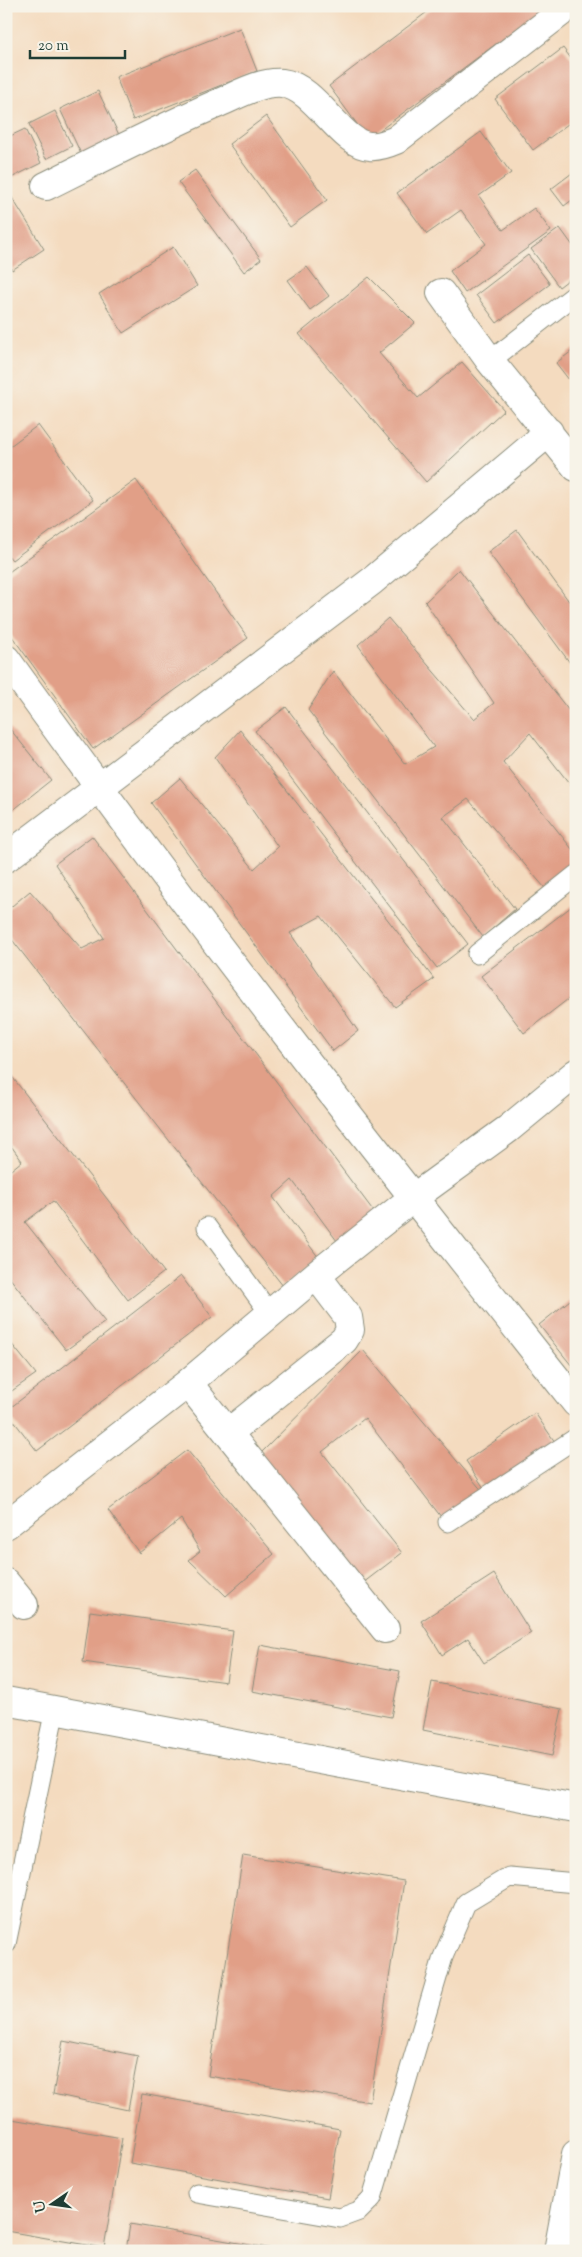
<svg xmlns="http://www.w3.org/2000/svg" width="582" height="2257" font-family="'Sorts Mill Goudy',serif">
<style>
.building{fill:#e19f87}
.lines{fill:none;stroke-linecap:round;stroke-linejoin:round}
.lane-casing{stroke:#8a8c7a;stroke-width:21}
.street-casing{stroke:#8a8c7a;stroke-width:30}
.lane{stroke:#fff;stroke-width:19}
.street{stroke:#fff;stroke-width:28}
</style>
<rect width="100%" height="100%" fill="#f7f3e8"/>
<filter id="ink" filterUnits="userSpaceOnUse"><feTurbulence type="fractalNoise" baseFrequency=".02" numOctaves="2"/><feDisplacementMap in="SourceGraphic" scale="10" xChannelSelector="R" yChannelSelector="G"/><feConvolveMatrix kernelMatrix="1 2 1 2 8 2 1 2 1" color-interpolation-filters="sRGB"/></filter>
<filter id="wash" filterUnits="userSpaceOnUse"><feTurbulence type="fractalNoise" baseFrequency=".0096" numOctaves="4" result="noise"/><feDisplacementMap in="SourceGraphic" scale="20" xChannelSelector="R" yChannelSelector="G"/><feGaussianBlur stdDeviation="1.12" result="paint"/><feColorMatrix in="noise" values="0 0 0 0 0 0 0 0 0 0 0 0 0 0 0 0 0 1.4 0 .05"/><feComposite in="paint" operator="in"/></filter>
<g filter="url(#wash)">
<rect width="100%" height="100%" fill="#f4dbbf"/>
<g id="blocks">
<path class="building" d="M435,6h112l-179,133 -39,-53z
M240,28l17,43 -124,49 -17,-43z
M563,48l13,17v53l-43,32 -38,-51z
M98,91l22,46 -38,19 -22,-47z
M55,111l17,35 -26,13 -17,-35z
M266,116l61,84 -37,27 -61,-83z
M25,129l16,34 -34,17 -1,-42z
M481,132l30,41 -32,23 24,34 31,-22 17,23 -86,62 -15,-22 36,-27 -25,-34 -34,24 -30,-41z
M195,170l66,89 -17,13 -66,-90z
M576,170v27l-12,9 -13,-17z
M6,188l38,61 -32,21 -6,-9z
M560,228l16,22v24l-17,13 -28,-38z
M173,247l24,39 -74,47 -24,-39z
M528,255l22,29 -53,39 -21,-28z
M307,267l22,29 -19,14 -22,-30z
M369,277l46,46 -36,30 39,45 44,-36 42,48 -78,72 -127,-148z
M576,348v41l-20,-26z
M38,425l55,75 -81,60 -6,-7v-104z
M136,480l112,158 -155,111 -87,-121v-54z
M517,530l59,81v60l-88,-119z
M459,569l117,151v72l-46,-59 -27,29 73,92v9l-31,25 -77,-89 -25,18 72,92 -32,28 -175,-227 25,-39 72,93 29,-17 -76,-102 30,-27 86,101 20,-16 -69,-101z
M286,707l182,237 -31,24 -182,-237z
M6,724l45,56 -44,35 -1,-1z
M240,730l194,249 -39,28 -74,-91 -31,17 68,98 -25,20 -182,-248 29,-25 74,91 24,-22 -63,-90z
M92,836l286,381 -38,28 -48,-65 -19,17 46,61 -36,28 -277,-354v-21l24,-20 52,58 22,-11 -49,-74z
M576,903v90l-52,40 -43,-57z
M6,1069l158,203 -36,28 -75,-99 -28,21 80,100 -39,28 -60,-77v-99l16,-13 -16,-22z
M181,1276l31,41 -175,134 -31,-40z
M570,1300l6,7v64l-37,-46z
M6,1337l30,37 -30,21z
M363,1350l121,143 -39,29 -80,-104 -43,34 80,101 -39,30 -105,-127z
M535,1413l20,29 -69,49 -20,-30z
M187,1450l87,104 -48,42 -37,-36 11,-9 -19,-32 -42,34 -31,-43z
M494,1574l37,59 -47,30 -16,-25 -26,17 -21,-34z
M90,1611l143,20 -7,51 -143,-20z
M260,1645l140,26 -9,46 -139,-26z
M432,1682l130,27 -10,47 -129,-26z
M243,1855l161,26 -34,221 -162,-26z
M63,2041l75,15 -10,54 -75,-16z
M142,2094l198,35 -12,69 -198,-35z
M6,2118l116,20 -18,110 -98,-17z
M130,2224l149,26v1h-153z"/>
</g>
</g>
<g filter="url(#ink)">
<use href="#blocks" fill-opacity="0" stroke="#8a8c7a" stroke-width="1"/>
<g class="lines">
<defs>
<path id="lane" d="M490,361l86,-67
M477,954l99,-79
M207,1227l64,88
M448,1522l128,-84
M6,1944l49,-235
M197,2193l143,25 19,-7 13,-13 71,-241 23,-54 43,-26 67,6"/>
<path id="street" d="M46,186c56,-28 111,-56 168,-81 20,-8 46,-24 68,-22 34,4 59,62 88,63 8,1 19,-3 26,-6l173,-134
M441,293l49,68 86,106
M6,659c182,254 376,500 570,744
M6,858l366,-277 177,-149
M188,1383l197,246
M228,1433l116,-93 6,-10 -2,-13 -32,-42
M6,1525l182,-142 128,-108 97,-77 95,-69 68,-56
M6,1583l18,22
M6,1701l570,107
M558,2251l18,-97"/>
</defs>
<use href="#lane" class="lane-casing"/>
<use href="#street" class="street-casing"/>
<use href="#lane" class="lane"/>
<use href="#street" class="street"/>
</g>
</g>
<rect width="582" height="2257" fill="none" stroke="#f7f3e8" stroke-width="25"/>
<g transform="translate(52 2204) rotate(257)" stroke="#f7f3e8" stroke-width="4" paint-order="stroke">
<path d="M0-4L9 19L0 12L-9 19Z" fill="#1f3d34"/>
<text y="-8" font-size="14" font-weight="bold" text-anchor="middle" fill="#1f3d34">U</text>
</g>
<path d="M30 50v8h95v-8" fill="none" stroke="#1f3d34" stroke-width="2.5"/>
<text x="38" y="50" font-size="15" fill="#1f3d34" stroke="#f7f3e8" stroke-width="4" paint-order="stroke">20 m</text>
</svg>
